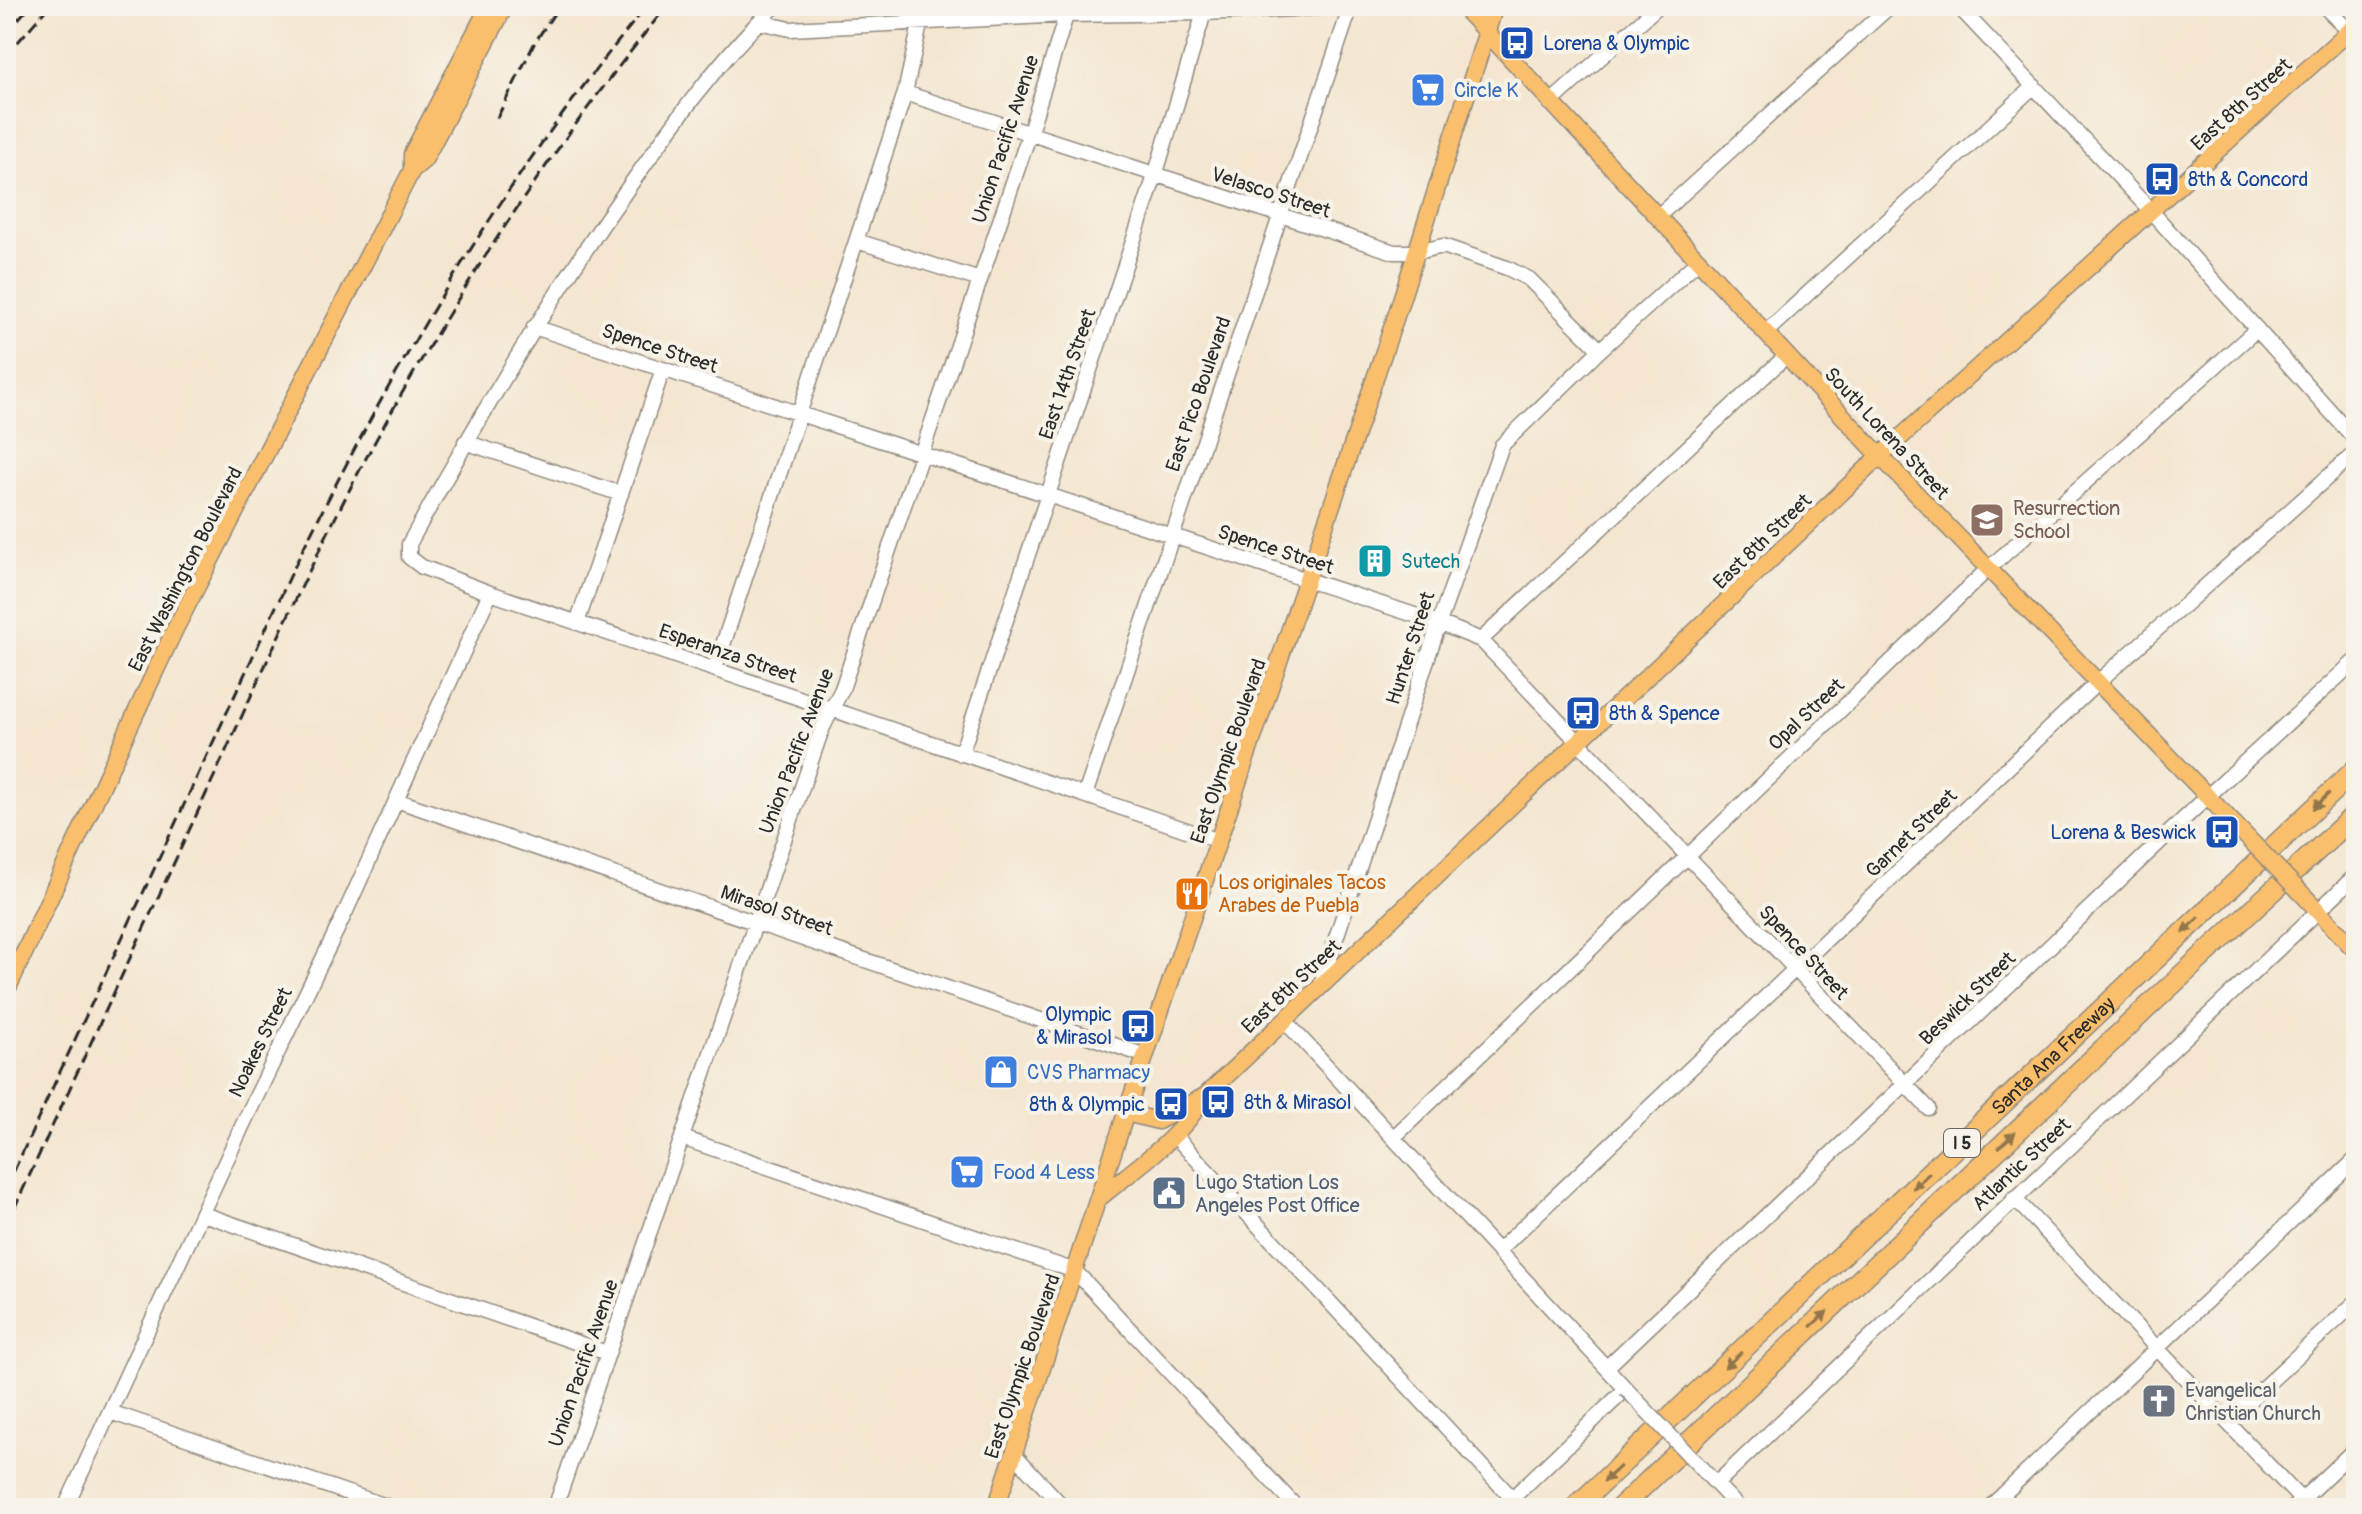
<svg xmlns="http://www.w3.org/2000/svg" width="2362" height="1514" font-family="Pangolin,sans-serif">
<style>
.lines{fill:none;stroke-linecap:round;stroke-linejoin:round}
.minor-casing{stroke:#90887e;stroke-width:17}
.major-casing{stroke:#90887e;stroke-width:19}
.highway-casing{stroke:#90887e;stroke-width:23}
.minor{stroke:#fff;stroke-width:14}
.major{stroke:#f9bf6d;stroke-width:16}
.highway{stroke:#f9bf6d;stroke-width:20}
.rail{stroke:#2b2b2b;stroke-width:3;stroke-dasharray:12 6;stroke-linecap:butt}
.minor-bridge-casing{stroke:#90887e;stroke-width:17;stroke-linecap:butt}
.major-bridge-casing{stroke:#90887e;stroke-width:19;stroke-linecap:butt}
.minor-bridge{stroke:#fff;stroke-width:14}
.major-bridge{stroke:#f9bf6d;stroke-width:16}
.oneway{fill:#92754c}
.labels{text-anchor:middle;stroke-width:8;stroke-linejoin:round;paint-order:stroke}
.shield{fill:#f7f3e8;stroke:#686764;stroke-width:2}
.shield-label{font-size:18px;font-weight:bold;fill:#2b2b2b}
.transit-label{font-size:20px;fill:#164399;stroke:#f7f3e8;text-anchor:start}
.shop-label{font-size:20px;fill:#366cbe;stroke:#f7f3e8;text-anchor:start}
.street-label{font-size:20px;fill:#2b2b2b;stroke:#f7f3e8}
.education-label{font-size:20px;fill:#785e54;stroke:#f7f3e8;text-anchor:start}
.culture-label{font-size:20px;fill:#0d838f;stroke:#f7f3e8;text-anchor:start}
.food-label{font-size:20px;fill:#c56008;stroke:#f7f3e8;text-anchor:start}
.service-label{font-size:20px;fill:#4e5e75;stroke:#f7f3e8;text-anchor:start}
.worship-label{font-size:20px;fill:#5b616d;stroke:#f7f3e8;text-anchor:start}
</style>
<rect width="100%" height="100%" fill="#f7f3e8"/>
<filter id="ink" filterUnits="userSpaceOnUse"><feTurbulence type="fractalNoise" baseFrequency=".0125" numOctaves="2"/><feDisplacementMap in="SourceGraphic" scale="16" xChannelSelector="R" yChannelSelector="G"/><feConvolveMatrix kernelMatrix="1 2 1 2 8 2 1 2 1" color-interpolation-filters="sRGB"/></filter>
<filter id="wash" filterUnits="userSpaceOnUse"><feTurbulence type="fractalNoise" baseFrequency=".006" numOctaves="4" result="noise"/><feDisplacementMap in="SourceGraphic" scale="32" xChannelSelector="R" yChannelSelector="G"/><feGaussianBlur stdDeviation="1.8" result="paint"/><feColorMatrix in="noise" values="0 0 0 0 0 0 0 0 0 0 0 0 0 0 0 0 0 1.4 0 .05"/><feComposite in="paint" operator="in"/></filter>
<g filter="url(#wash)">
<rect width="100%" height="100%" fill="#f4e6d0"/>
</g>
<g filter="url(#ink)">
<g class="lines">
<defs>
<path id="minor" d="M775,6c-54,51 -99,114 -142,175 -83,116 -155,238 -224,363v13l13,10 68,26 729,248
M1958,6l193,205 205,229
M2324,6l32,32
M759,22l31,7 276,-14 138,-2 155,-7
M905,93l489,159h23l26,-6 64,22 22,11 71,71
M1550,103l108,-97
M1657,217l233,-211
M857,241l123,39
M534,327l905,296 42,17 447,468
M1765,333l269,-247
M465,442l156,52
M577,623l86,-254
M1481,640l305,-284
M715,669l190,-576 19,-87
M961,754l194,-578 51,-170
M1085,795l266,-789
M396,800l750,256
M1321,984l118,-361 63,-178 98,-95 98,-89
M1284,1020l342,369 -124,119
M1174,1135l338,363
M682,1138l393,133 222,237
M1393,1138l595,-569 269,-240
M2014,1198l295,310
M203,1214l404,139
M1499,1250l599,-568 258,-230
M1608,1366l600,-570 148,-136
M110,1412l282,96
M2227,1421l129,-119
M1014,1454l50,54
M1703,1470l36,38
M1716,1484l640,-609
M65,1508l180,-388 101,-209 144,-318
M555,1508l267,-779 20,-40 187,-554 40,-129
M1989,1508l367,-349
M2293,1508l63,-60"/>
<path id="major" d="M1462,6l418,450 362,376
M412,170v-16l77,-148
M2307,899l49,52
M6,992l168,-361 238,-461 12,-10 81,-154
M1126,1113l32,8 47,-25 675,-640 476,-431
M1098,1199c37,-31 82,-60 106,-102
M996,1508l130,-395 270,-797 99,-310"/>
<g id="highway">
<path id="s1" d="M1575,1508l781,-739"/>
<path d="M1620,1508l533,-506 203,-188"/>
</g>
</defs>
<use href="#minor" class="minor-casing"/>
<use href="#major" class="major-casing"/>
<use href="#highway" class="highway-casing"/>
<use href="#minor" class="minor"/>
<use href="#major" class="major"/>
<use href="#highway" class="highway"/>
<path class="rail" d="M6,33l24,-27
M6,56l43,-50
M497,118l38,-76 24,-36
M6,1188l294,-633c95,-192 209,-384 347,-549
M6,1226c67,-144 133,-288 200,-432 54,-116 105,-234 166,-347 85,-156 183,-304 295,-441"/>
<defs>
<path id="minor-bridge" d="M1626,1389l77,81"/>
<path id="major-bridge" d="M2242,832l65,67"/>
</defs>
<use href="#minor-bridge" class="minor-bridge-casing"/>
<use href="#major-bridge" class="major-bridge-casing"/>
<use href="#minor-bridge" class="minor-bridge"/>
<use href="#major-bridge" class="major-bridge"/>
</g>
<defs><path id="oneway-solid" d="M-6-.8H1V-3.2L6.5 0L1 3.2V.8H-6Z" transform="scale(2)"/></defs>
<g class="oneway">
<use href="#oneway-solid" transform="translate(2321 801) rotate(136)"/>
<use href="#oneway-solid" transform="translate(2191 925) rotate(136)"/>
<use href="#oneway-solid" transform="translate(2007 1140) rotate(-43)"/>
<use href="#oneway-solid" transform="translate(1921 1181) rotate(137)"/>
<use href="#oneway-solid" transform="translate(1819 1319) rotate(-43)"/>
<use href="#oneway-solid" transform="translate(1733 1360) rotate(137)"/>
<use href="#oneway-solid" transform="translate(1612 1474) rotate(137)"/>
</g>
</g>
<defs>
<symbol id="bus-square" viewBox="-11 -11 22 22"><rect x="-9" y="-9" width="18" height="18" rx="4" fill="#1a4fb4" stroke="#f7f3e8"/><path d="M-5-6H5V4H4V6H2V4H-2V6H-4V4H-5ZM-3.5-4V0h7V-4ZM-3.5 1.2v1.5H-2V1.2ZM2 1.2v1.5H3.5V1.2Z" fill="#fff"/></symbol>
<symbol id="supermarket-square" viewBox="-11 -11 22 22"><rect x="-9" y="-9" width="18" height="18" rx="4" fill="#3f7fe0" stroke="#f7f3e8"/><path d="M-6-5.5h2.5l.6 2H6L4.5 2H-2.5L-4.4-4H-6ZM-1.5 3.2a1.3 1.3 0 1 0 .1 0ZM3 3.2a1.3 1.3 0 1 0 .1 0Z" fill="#fff"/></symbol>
<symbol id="school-square" viewBox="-11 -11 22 22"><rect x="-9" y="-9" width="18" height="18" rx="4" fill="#8d6e63" stroke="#f7f3e8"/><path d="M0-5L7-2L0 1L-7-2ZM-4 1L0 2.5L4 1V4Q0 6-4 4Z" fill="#fff"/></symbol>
<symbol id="building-square" viewBox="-11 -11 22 22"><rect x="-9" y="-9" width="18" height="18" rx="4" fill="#0f9aa8" stroke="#f7f3e8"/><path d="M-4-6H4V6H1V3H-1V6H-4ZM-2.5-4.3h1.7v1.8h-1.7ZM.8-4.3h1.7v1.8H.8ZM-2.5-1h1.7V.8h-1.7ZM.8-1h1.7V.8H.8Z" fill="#fff"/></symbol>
<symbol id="restaurant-square" viewBox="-11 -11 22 22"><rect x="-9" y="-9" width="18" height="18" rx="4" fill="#e8710a" stroke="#f7f3e8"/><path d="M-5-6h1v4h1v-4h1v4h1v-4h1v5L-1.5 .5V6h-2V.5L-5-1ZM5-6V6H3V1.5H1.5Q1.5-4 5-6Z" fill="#fff"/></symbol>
<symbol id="shop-square" viewBox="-11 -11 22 22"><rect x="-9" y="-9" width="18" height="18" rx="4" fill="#3f7fe0" stroke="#f7f3e8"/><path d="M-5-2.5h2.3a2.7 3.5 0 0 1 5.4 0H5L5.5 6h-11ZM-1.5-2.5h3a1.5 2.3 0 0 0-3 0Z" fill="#fff"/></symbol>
<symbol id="civic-square" viewBox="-11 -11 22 22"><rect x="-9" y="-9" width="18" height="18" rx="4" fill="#5c6f8a" stroke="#f7f3e8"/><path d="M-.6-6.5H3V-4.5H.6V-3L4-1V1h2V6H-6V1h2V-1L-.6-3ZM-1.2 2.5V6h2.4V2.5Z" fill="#fff"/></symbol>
<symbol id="church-square" viewBox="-11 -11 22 22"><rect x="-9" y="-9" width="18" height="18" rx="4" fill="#6b7280" stroke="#f7f3e8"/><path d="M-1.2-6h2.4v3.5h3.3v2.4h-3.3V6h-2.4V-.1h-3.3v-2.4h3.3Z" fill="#fff"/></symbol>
</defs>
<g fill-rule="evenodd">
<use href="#bus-square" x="1497" y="23" width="40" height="40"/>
<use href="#supermarket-square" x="1408" y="70" width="40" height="40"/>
<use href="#bus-square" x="2142" y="159" width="40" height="40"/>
<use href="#school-square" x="1967" y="500" width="40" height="40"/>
<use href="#building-square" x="1355" y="541" width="40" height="40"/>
<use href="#bus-square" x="1563" y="693" width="40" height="40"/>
<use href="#bus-square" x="2202" y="812" width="40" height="40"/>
<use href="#restaurant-square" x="1172" y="874" width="40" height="40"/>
<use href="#bus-square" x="1118" y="1006" width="40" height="40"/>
<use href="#shop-square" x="981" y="1052" width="40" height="40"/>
<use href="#bus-square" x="1198" y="1082" width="40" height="40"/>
<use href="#bus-square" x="1151" y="1084" width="40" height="40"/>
<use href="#supermarket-square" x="947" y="1152" width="40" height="40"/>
<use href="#civic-square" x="1149" y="1173" width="40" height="40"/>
<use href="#church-square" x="2139" y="1381" width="40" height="40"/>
</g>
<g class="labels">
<rect class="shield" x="1944" y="1129" width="36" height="28" rx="6"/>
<g class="shield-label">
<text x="1962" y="1149">I 5</text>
</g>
<g class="transit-label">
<text x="1543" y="50">Lorena &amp; Olympic</text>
<text x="2188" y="186">8th &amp; Concord</text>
<text x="1609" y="720">8th &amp; Spence</text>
<text x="2196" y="839" text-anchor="end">Lorena &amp; Beswick</text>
<text x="1112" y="1021" text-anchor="end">Olympic<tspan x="1112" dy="23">&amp; Mirasol</tspan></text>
<text x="1244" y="1109">8th &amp; Mirasol</text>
<text x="1145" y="1111" text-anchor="end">8th &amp; Olympic</text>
</g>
<g class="shop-label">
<text x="1454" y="97">Circle K</text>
<text x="1027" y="1079">CVS Pharmacy</text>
<text x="993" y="1179">Food 4 Less</text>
</g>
<g class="street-label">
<text transform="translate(2241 104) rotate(-42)" y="7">East 8th Street</text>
<text transform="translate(1005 139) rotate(-72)" y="7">Union Pacific Avenue</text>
<text transform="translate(1271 192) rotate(18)" y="7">Velasco Street</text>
<text transform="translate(660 348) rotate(18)" y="7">Spence Street</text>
<text transform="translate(1067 374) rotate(-71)" y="7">East 14th Street</text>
<text transform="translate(1198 394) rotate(-71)" y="7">East Pico Boulevard</text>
<text transform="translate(1887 433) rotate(47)" y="7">South Lorena Street</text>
<text transform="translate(1762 541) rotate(-44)" y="7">East 8th Street</text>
<text transform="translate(1276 549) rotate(18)" y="7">Spence Street</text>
<text transform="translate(185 569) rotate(-63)" y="7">East Washington Boulevard</text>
<text transform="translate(1410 648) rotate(-72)" y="7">Hunter Street</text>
<text transform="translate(728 653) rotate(19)" y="7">Esperanza Street</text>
<text transform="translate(1806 714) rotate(-43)" y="7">Opal Street</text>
<text transform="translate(796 751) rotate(-69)" y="7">Union Pacific Avenue</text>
<text transform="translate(1228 751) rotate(-71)" y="7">East Olympic Boulevard</text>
<text transform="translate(1911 833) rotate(-44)" y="7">Garnet Street</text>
<text transform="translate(777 910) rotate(19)" y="7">Mirasol Street</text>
<text transform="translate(1804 952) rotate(47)" y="7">Spence Street</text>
<text transform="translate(1291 986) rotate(-43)" y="7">East 8th Street</text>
<text transform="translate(1967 998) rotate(-44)" y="7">Beswick Street</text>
<text transform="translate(260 1042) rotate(-64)" y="7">Noakes Street</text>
<text dy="7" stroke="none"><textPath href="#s1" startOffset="658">Santa Ana Freeway</textPath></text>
<text transform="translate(2021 1164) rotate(-43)" y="7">Atlantic Street</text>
<text transform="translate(583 1363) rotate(-71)" y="7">Union Pacific Avenue</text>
<text transform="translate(1022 1366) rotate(-71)" y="7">East Olympic Boulevard</text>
</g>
<g class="education-label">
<text x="2013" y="515">Resurrection<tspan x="2013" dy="23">School</tspan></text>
</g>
<g class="culture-label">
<text x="1401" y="568">Sutech</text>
</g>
<g class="food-label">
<text x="1218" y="889">Los originales Tacos<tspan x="1218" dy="23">Arabes de Puebla</tspan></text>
</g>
<g class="service-label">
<text x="1195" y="1189">Lugo Station Los<tspan x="1195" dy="23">Angeles Post Office</tspan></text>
</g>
<g class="worship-label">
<text x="2185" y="1397">Evangelical<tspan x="2185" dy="23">Christian Church</tspan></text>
</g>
</g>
<rect width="2362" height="1514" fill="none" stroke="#f7f3e8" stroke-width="32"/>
</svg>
